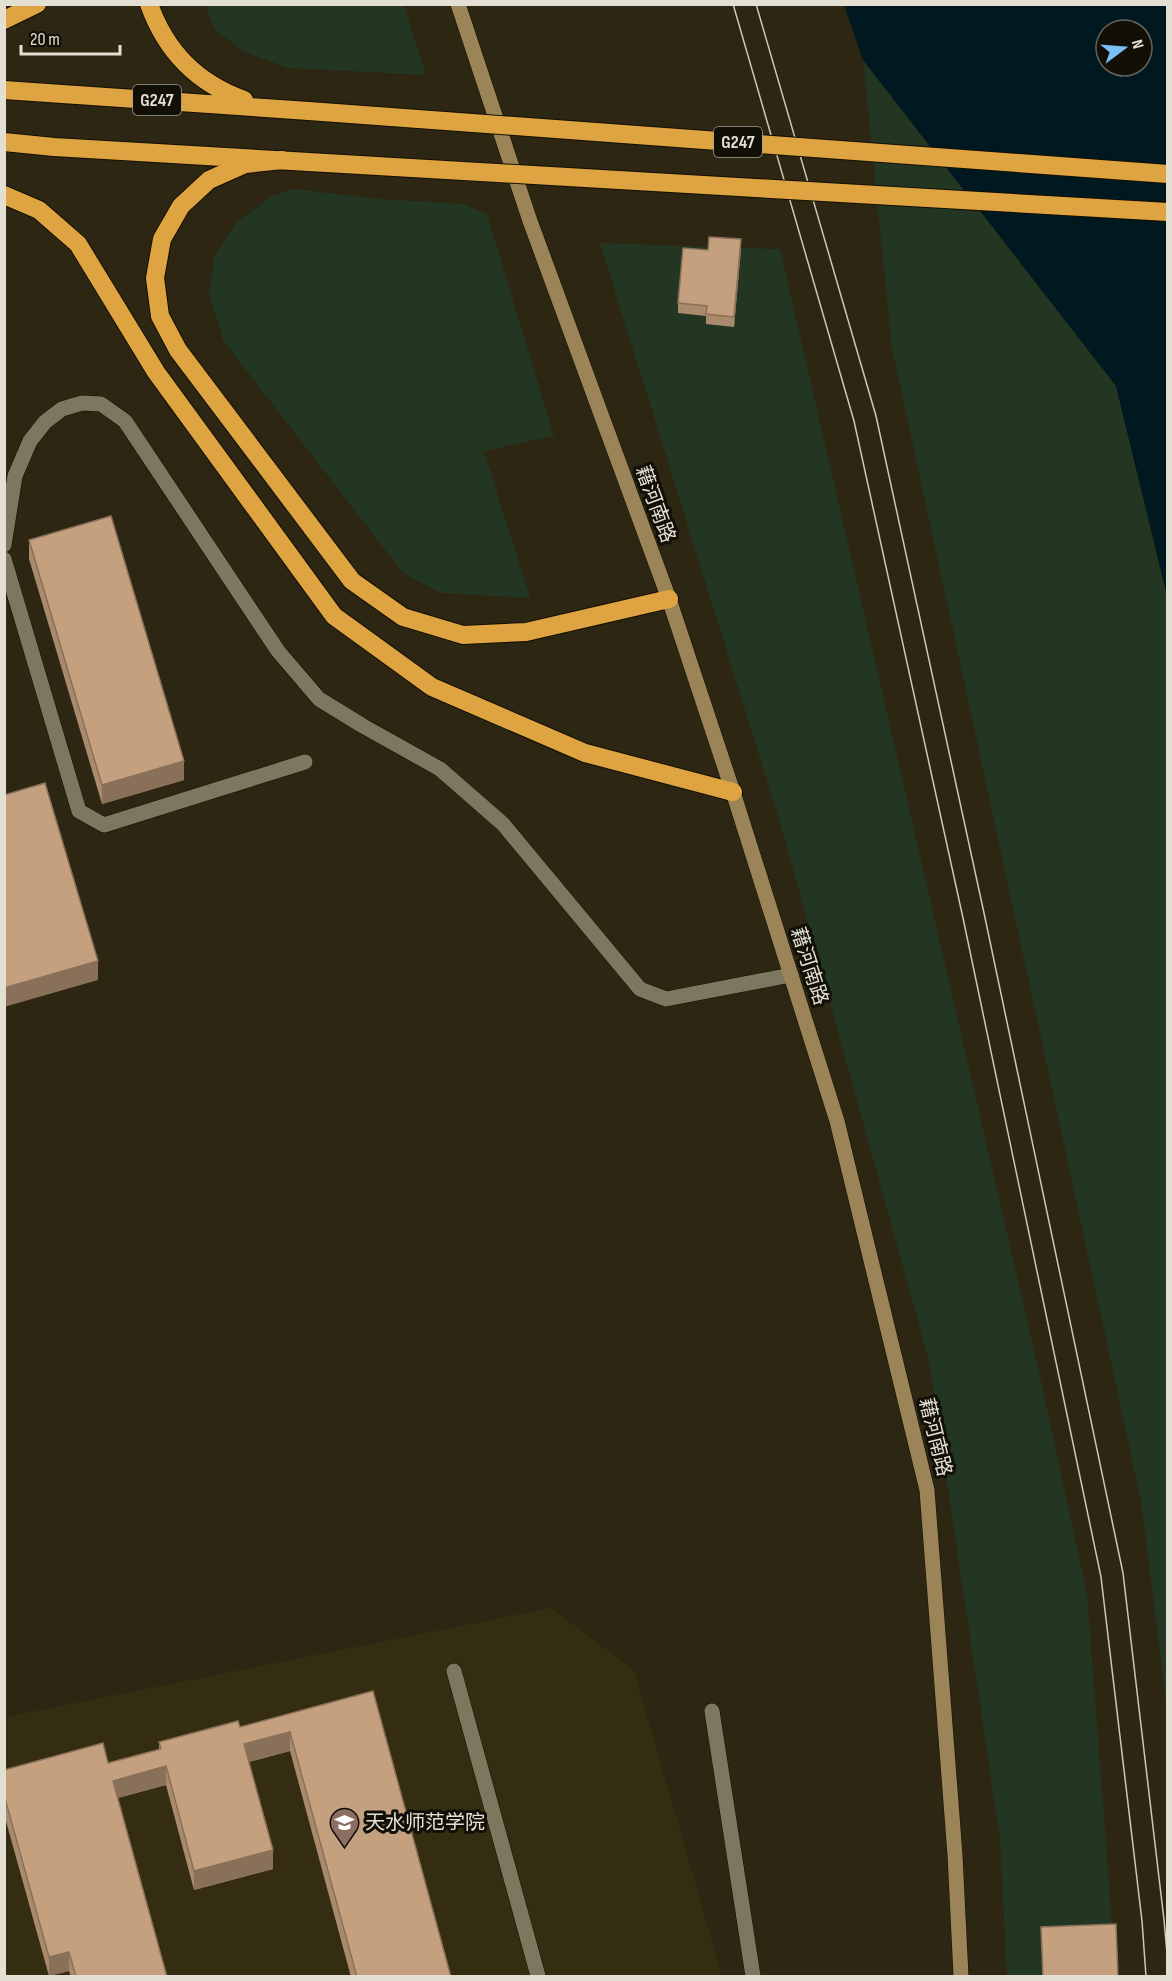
<svg xmlns="http://www.w3.org/2000/svg" width="1172" height="1981" font-family="'Sofia Sans Condensed','Noto Sans SC',sans-serif">
<style>
.built{fill:#352d11}
.green{fill:#233622}
.water{fill:#001820;fill-rule:evenodd}
.lines{fill:none;stroke-linecap:round;stroke-linejoin:round}
.lane-casing{stroke:#150f00;stroke-width:16}
.secondary-casing{stroke:#150f00;stroke-width:16}
.highway-casing{stroke:#150f00;stroke-width:20}
.lane{stroke:#7e7760;stroke-width:15}
.secondary{stroke:#9b8457;stroke-width:15}
.highway{stroke:#dea441;stroke-width:18}
.tram{stroke:#ccc8bb;stroke-width:1.5}
.highway-bridge-casing{stroke:#150f00;stroke-width:20;stroke-linecap:butt}
.highway-bridge{stroke:#dea441;stroke-width:18}
.wall{fill:#a98a6d}
.shaded-wall{fill:#897059}
.building{fill:#c4a07f;stroke:#897059;stroke-width:1.5}
.labels{text-anchor:middle;stroke-width:6;stroke-linejoin:round;paint-order:stroke}
.shield{fill:#120f07;stroke:#a4a196;stroke-width:1.5}
.shield-label{font-size:18px;font-weight:bold;fill:#e3dfd3}
.street-label{font-size:20px;fill:#e3dfd3;stroke:#120f07}
.poi-label{font-size:20px;fill:#e3dfd3;stroke:#120f07;text-anchor:start}
</style>
<rect width="100%" height="100%" fill="#2c2613"/>
<path class="built" d="M551,1608l83,62 88,306h-717v-259z"/>
<path class="green" d="M205,5h199l22,70 -138,-7 -43,-16 -31,-23z
M863,60l253,326 51,210v1113l-26,-208 -249,-1153z
M294,189l85,10 84,5 24,10 67,222 -70,15 46,147 -89,-5 -38,-20 -180,-233 -14,-46 5,-36 22,-35 37,-28z
M600,243l180,6 259,1123 48,222 29,382h-109l-7,-137 -71,-478 -147,-532z"/>
<path class="water" d="M844,5h323v591l-51,-210 -253,-326zM1106,30h36v36h-36z"/>
<g class="lines">
<defs>
<path id="lane" d="M4,545l11,-69 15,-35 15,-19 17,-13 20,-6 19,1 24,17 153,230 41,48 44,27 77,43 63,55 137,165 26,10 125,-24
M4,559l75,252 25,14 201,-63
M454,1671l84,305
M712,1711l41,265"/>
<path id="secondary" d="M458,4l72,217 139,378 64,193 104,329 90,369 28,365 6,121"/>
<path id="highway" d="M149,4c17,48 48,79 95,96
M4,20l33,-16
M4,90l305,21
M4,142l50,5 255,15
M283,160l-38,4 -36,16 -28,26 -19,33 -7,39 5,38 18,34 174,231 51,36 60,18 63,-3 143,-33
M4,195l35,15 39,34 78,128 178,244 98,71 153,66 148,39"/>
</defs>
<use href="#lane" class="lane-casing"/>
<use href="#secondary" class="secondary-casing"/>
<use href="#highway" class="highway-casing"/>
<use href="#lane" class="lane"/>
<use href="#secondary" class="secondary"/>
<use href="#highway" class="highway"/>
<path class="tram" d="M733,4l121,417 109,497 138,659 41,344 4,55
M756,4l120,412 108,497 139,660 41,347 4,44"/>
<defs>
<path id="highway-bridge" d="M309,111l859,63
M309,162l859,50"/>
</defs>
<use href="#highway-bridge" class="highway-bridge-casing"/>
<use href="#highway-bridge" class="highway-bridge"/>
</g>
<path class="wall" d="M741,249l-7,78 -28,-3v-8l-28,-3v-10l30,-53z
M29,540l155,240 -82,24 -73,-245z
M373,1691l78,286h-100l-61,-226 -41,11 24,107 -79,21 -28,-105 -48,13 49,179h-96l-2,-6 -20,5 -45,-162v-44l104,-7 51,-14v-7l81,-15z"/>
<path class="shaded-wall" d="M741,239v10l-7,78v-10z
M184,761v19l-82,24v-19z
M98,961v19l-94,27v-19z
M290,1732v19l-46,12v-19z
M166,1766v19l-53,14v-18z
M273,1850v19l-79,21v-19z
M69,1952v19l-20,5v-19z"/>
<path class="building" d="M709,237l32,2 -7,78 -28,-3 1,-8 -29,-3 5,-55 25,2z
M111,516l73,245 -82,24 -73,-245z
M45,783l53,178 -94,27v-193z
M373,1691l78,286h-94l-67,-245 -46,12 29,106 -79,21 -28,-105 -53,15 54,196h-91l-7,-25 -20,5 -45,-162v-25l99,-27 5,20 53,-14 -2,-7 79,-21 2,6z
M1116,1924l2,53h-75l-2,-50z"/>
<defs>
<symbol id="university-pin" viewBox="-11 -11 22 30"><path d="M0 17L-7.5 6A9.5 9.5 0 1 1 7.5 6Z" fill="#8d6e63" stroke="#120f07"/><path d="M0-5L7-2L0 1L-7-2ZM-4 1L0 2.5L4 1V4Q0 6-4 4Z" fill="#fff"/></symbol>
</defs>
<g fill-rule="evenodd">
<use href="#university-pin" x="328" y="1806" width="33" height="45"/>
</g>
<g class="labels">
<g class="shield">
<rect x="133" y="85" width="48" height="30" rx="4.5"/>
<rect x="714" y="127" width="48" height="30" rx="4.5"/>
</g>
<g class="shield-label">
<text x="157" y="106">G247</text>
<text x="738" y="148">G247</text>
</g>
<g class="street-label">
<text transform="translate(656 504) rotate(70)" y="7">藉河南路</text>
<text transform="translate(810 966) rotate(72)" y="7">藉河南路</text>
<text transform="translate(936 1437) rotate(76)" y="7">藉河南路</text>
</g>
<g class="poi-label">
<text x="365" y="1829">天水师范学院</text>
</g>
</g>
<rect width="1172" height="1981" fill="none" stroke="#e3dfd3" stroke-width="12"/>
<g transform="translate(1124 48) rotate(74)"><circle r="28" fill="#120f07" stroke="#666259" stroke-width="1.5"/>
<path d="M0-4.5L10 22L0 15L-10 22Z" fill="#7abff8"/>
<text y="-9" font-size="16" font-weight="bold" text-anchor="middle" fill="#e3dfd3">N</text>
</g>
<path d="M21 45v9h99v-9" fill="none" stroke="#e3dfd3" stroke-width="3"/>
<text x="30" y="45" font-size="18" fill="#e3dfd3" stroke="#120f07" stroke-width="4.5" paint-order="stroke">20 m</text>
</svg>
